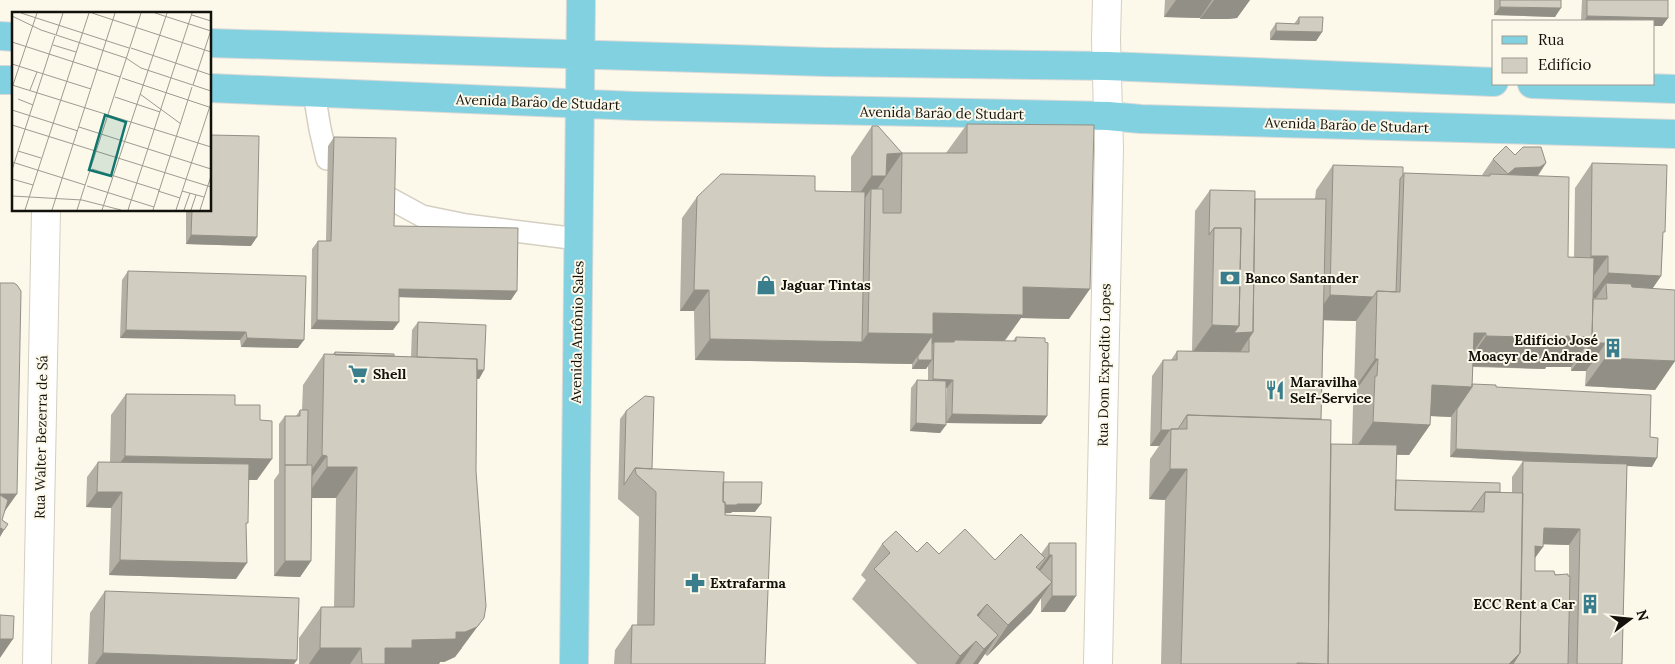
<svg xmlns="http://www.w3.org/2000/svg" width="1675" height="664" font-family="Lora,serif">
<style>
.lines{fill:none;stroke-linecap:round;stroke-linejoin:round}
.service-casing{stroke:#d4cfc2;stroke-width:24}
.minor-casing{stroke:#d4cfc2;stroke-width:30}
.tertiary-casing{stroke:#d4cfc2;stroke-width:30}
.primary-casing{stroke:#d9d9d8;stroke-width:30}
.service{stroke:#fff;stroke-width:21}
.minor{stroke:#fff;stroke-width:28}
.tertiary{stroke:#fff;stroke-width:28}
.primary{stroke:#81d1e0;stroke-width:28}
.wall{fill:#b4b0a5;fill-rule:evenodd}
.shaded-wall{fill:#929086}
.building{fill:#d1cdc0;stroke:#929086}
.labels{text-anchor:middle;stroke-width:4;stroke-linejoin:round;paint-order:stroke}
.street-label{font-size:14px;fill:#12110c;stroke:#fcf8ea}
.poi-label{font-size:14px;font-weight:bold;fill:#12110c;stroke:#fcf8ea;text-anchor:start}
.inset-road{fill:none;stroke:#9e9c91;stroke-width:1}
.view{fill:#0f766e;fill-opacity:0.15;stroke:#0f766e;stroke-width:2.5}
.inset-edge{fill:none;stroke:#12110c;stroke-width:2.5}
</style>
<rect width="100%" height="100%" fill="#fcf8ea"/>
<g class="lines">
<defs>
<path id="service" d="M314,93l6,36 7,30
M389,198l33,18 44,9 112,14"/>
<path id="minor" d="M37,664l9,-454"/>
<path id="tertiary" d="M1098,664l11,-515 -3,-110 1,-39"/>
<path id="primary" d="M0,36l14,1
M210,43l615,19 282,4 387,16
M0,80h14
M1532,84l143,5
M210,88l425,18 473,10 33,3 534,15
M574,664l7,-664"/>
</defs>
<use href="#service" class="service-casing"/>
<use href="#minor" class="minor-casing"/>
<use href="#tertiary" class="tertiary-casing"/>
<use href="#primary" class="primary-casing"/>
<use href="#service" class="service"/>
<use href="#minor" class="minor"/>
<use href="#tertiary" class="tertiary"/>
<use href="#primary" class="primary"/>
</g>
<path class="wall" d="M1165,0h85l-13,18 -9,1h-28v-1l-36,-1z
M1494,0h67l-6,17 -61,-2z
M1582,0h86v18l-6,8 -8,-5h-73z
M1299,17l23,15 -6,9 -46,-1v-8l6,-9 18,1z
M967,124l102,195 -48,-1 -16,23h8l3,-4 31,79 -6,8 -95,-1v2l-6,8 -30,-2 1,-43 6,-8h11v-14l-2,3h-14v-5l-217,-4 -1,-49h-14l2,-93 15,-21 118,-6 36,1v-35l21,-31 30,27h44zM946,388h1l-1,28z
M334,137l60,89 117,74 -112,-3 -6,33 -82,-1 1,-80 6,-8h8l2,-95z
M1515,155l31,8 -8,13 30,81h6l1,-69 17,-25 71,73 -2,40 -9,13 23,72 -20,29 -70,-4 1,-15h-15v-4h-25l-1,2 -72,-2 -1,17 24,3 154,50 2,30 -25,-1 -5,198h-461l4,-164 -16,-1 1,-40 9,-13h-9l2,-70 11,-16h8l6,-9h15l3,-140 15,-21 45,9h60l1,-9 17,-25 70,10 1,-2 79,3 -1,-1 11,-16zM1324,320l32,1 -2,68h3l-1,13 -3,4 -1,38h-21l-10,-25zM1430,416l21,1 -1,40 98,5 -25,-1 -11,16v16l-12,-1 -104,-12v-25h13l21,-30zM1543,544l26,1v31l-34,-5v-13z
M186,210h24l41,36 -65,-2z
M128,271l170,77 -57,-1 -1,-7 -120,-2 2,-58z
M418,322l66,48 -5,9 -3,-1 -14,270 -7,9 -11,5h-4l-1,2h-140v-26l22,-31h13l2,-109h-24l-1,63 -11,16 -26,-1v-96l5,-7v-49l6,-8h11l4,-6h2l1,-25 21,-31h9l2,-2 76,5 1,-27z
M126,394l109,11 22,75h-8l-3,46 -10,53 -127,-4 2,-67 -25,-1 1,-30 11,-15h12l1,-47z
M626,411l26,58 71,13 32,30h-23l-1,1h-6l40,151h-151l1,-14 17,-25h5l2,-108 -21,-18 2,-80z
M1049,543l16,69h-24v-14l-10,15 -44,43 -2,-2 -7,10h-61l-65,-65 14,-19 -5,-5 21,-31 35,8 78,8 46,-6z
M105,591l192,69 -3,4h-206l2,-51z"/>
<path class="shaded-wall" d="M1176,0h36l-12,18 -36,-1z
M1214,0h36l-13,18 -9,1h-28z
M1500,7l61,1 -6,9 -61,-2z
M1587,16l81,2 -6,8h-8v-5h-70z
M1276,31l46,1 -6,9 -46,-1z
M902,153l-31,45v-9l-12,18h-9l37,-53z
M1546,163l-11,16 -38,11 11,-16 7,-6z
M191,235l66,2 -6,9 -65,-2z
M1591,256h17l-18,25h-17z
M1608,273l53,3 -17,25 -38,-18 -10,15h-6z
M1023,287l67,2 -21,30 -48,-1 -20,27 -47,-3 1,-2 -4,4 -17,-2 -1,2h-7l-14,20 -217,-4 15,-21 152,3 6,-9z
M399,289l118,2 -6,9 -117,-3z
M694,290h15l-15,21h-14z
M1330,295l43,2 -17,24 -43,-1z
M317,320l82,2 -6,8 -82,-1z
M1212,325l27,1 14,6 -14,22 -47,-1z
M126,330l120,2 -6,8 -120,-2z
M1474,333h12l-21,31z
M1486,336h80l26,1 -21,30h-25l-1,2 -80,-3z
M247,338l57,2 -6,8 -57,-1z
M1591,343h15l-20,28h-15z
M1605,358l70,3 -20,29 -70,-4z
M1375,359h3l-21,30h-3z
M918,360h14l-6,9h-14z
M416,367l68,3 -5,9 -68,-3z
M933,379l20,1 -6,8h-20z
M1432,385l40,2 -21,30 -41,-2z
M952,414l95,2 -6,8 -95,-1z
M1373,422l57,3 -21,30 -57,-2z
M916,423l30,2 -6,8 -30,-2z
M1161,430h9l-11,16h-9z
M1456,449l201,9 -5,9 -202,-10z
M322,455l5,1 -22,30 -4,-1z
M125,456l147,3 -15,21 -147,-3z
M327,467h30l-21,31h-31z
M1170,469h17l-22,31 -16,-1z
M97,492h25l-11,16 -25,-1z
M0,494h17l-17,24z
M737,504h24l-6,8h-23l-1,1 -25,1 6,-9z
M1,528l3,2 -4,7v-8z
M1544,528l36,1 -11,16 -36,-1z
M1535,546l8,1 -11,15z
M1049,555h3l-11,15h-3z
M120,560l127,3 -11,16 -127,-4z
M285,561h26l-11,16 -26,-1z
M1052,582l-21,31 -44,43 21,-31z
M1052,596h24l-11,16h-24z
M987,604l-21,31 11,-20z
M484,618l-29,39 -11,5h-4l-1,2h-65l11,-16 27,-8 44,-8z
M998,635l-20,29h-5l11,-15z
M0,639h13l-13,19z
M976,641l-16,23h-5l5,-8z
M320,648h41l-11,16h-41z
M103,653l194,7 -3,4h-199z
M1520,653l-7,11h-4z
M1297,663l27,1h-28z"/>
<path class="building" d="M1500,0h61v8l-61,-1z
M1587,0h81v18l-81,-2z
M1299,17h24l-1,15 -46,-1v-8l23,1z
M967,124l127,1 -4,164 -67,-2v28l-90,-2v21l-65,-1 3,-144h12v24h18l1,-60 -15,1 -1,22h-14v-50h6l24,27h65z
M210,135l49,1 -2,101 -66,-2 1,-25h18z
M334,137l62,1 -2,88 124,2 -1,63 -118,-2v33l-82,-2 1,-79h13z
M1506,146l9,9 8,-8h18l5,16 -6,4 -25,1 -7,6 -15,-15z
M1592,163l75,2 -2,67h-2l-2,44 -53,-3v-17h-17z
M1333,165l70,2v8l-3,4 -4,113 -19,-1 -4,6 -43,-2z
M1404,173l86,3v-2l79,3 -1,80 26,1 -2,79 -26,-1v2l-80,-2v-3h-12l-2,54 -40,-2 -2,40 -57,-3 2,-46h2l1,-17h-3l2,-68 23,1z
M721,174l94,2v15l50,1 -3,150 -152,-3 -1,-49h-15l3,-93z
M1210,190l45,1 -2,141 -19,1 5,-7 2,-98h-27l-5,7z
M1255,199h71l-5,220 -134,-4 -9,14h-7l-1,1h-9l2,-70h14v-9l72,1v-14l4,-6z
M1214,228h27l-2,98 -27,-1z
M128,271l178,5 -2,64 -57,-2 -1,-6 -120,-2z
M0,283h14l3,2 4,6 -4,203h-17z
M1606,283l25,1 1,3 43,3v71l-70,-3 1,-15h-15v-4l1,-2 1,-38h14z
M418,322l68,3 -2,45h-7v-11l-60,-2z
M932,336v24h-14v-4z
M1016,337l29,1v4l3,1 -1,73 -95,-2 1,-34 -20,-1 1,-37h20l1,-2 61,1z
M335,352l59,2v2l-59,-1z
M324,354l153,5 -1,112 10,135 -2,12 -7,9 -12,5h-9v7l-44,1v8h-27v16h-23l-1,-16h-41l1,-41h33l3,-140h-30v-11l-5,-1z
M917,380l29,1v44l-30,-2z
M1472,384l24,1v2l155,8 -1,42 8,1 -1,20 -201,-9 1,-40 15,-22z
M126,394l109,1v10h25v15l12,1v38l-147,-3z
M645,396l9,1 -2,72 -17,-1 -11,17 2,-74z
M300,410h8l-1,55h-22v-49h15z
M1187,415l144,5 -3,244 -31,-1v1h-116l6,-195h-17l1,-40h16z
M1331,444l66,1 -2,65 89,2 1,-20 38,1 -3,160 -11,11h-181z
M1523,461l104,3 -5,200h-45l3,-135 -36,-1 -1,19 -8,-1v25h19l1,4 13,-1v2h2l-2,88h-55l7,-11z
M98,462l151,2 -1,59h-2l1,40 -127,-3 2,-68h-25z
M285,465h27l-1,96h-26z
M635,468l89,4 -1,30h2v13l46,2 -6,147h-134l1,-39h22l2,-133 -20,-18z
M1396,480l104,3v9h-15l-14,19 -76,-1z
M723,482h39l-1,22h-24v1h-12v-3h-2z
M0,495l8,5 -6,20 6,4 -4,6 -3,-2 -1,1z
M965,529l30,31 26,-26 24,24 -9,9 16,15 -44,43 -21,-21 -10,11 21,20 -14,14 -8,-8 -16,15 -86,-87 16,-16 -8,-9 14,-13 21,21 10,-10 12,12z
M1049,543h27v53h-24v-41h-3z
M105,591l194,7 -2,62 -194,-7z
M0,615l14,1 -1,23h-13z"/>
<defs>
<symbol id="bank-bare" viewBox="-9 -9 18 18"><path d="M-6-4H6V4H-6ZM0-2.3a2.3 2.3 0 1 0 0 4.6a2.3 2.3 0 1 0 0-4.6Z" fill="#3a7e8d" stroke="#fcf8ea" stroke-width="2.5" paint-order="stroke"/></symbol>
<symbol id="shop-bare" viewBox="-9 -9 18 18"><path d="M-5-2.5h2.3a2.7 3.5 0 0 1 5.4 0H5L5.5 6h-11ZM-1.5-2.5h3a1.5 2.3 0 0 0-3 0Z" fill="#3a7e8d" stroke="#fcf8ea" stroke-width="2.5" paint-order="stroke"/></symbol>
<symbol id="building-bare" viewBox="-9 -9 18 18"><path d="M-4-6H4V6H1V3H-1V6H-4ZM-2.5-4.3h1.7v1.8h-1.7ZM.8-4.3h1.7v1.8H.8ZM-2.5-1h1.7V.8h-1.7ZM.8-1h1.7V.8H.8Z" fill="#3a7e8d" stroke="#fcf8ea" stroke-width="2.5" paint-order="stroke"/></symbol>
<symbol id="supermarket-bare" viewBox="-9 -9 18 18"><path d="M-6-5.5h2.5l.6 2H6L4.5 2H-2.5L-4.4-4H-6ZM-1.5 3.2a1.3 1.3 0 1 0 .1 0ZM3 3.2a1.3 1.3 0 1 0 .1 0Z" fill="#3a7e8d" stroke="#fcf8ea" stroke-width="2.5" paint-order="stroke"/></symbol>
<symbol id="restaurant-bare" viewBox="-9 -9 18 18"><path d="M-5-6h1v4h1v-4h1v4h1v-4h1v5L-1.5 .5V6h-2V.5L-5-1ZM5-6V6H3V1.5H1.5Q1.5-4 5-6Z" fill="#3a7e8d" stroke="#fcf8ea" stroke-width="2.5" paint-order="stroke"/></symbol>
<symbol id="pharmacy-bare" viewBox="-9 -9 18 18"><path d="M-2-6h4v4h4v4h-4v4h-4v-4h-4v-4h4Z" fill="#3a7e8d" stroke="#fcf8ea" stroke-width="2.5" paint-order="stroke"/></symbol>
</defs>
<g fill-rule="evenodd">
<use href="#bank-bare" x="1216" y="264" width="28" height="28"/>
<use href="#shop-bare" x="752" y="271" width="28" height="28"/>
<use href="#building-bare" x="1599" y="334" width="28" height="28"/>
<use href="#supermarket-bare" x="344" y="360" width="28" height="28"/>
<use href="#restaurant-bare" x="1261" y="376" width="28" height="28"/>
<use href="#pharmacy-bare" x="681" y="569" width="28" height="28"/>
<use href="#building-bare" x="1576" y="590" width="28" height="28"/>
</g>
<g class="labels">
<g class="street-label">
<text transform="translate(538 102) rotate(2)" y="5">Avenida Barão de Studart</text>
<text transform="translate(942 113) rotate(1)" y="5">Avenida Barão de Studart</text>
<text transform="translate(1347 125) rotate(2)" y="5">Avenida Barão de Studart</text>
<text transform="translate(577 332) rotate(-89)" y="5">Avenida Antônio Sales</text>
<text transform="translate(1104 365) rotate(-89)" y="5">Rua Dom Expedito Lopes</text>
<text transform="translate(41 437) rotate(-89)" y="5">Rua Walter Bezerra de Sá</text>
</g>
<g class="poi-label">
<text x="1245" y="283">Banco Santander</text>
<text x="781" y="290">Jaguar Tintas</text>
<text x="1598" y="345" text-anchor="end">Edifício José<tspan x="1598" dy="16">Moacyr de Andrade</tspan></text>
<text x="373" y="379">Shell</text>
<text x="1290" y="387">Maravilha<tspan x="1290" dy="16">Self-Service</tspan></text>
<text x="710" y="588">Extrafarma</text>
<text x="1575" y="609" text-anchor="end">ECC Rent a Car</text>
</g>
</g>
<g transform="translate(12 12)">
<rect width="199" height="199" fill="#fcf8ea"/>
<path class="inset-road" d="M9,1l108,35M80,1l119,39M143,1l56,18M180,3l19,6M0,4l29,14 85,28 15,10 70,23M44,23l7,-22M0,30l108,35M41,33l23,7M119,36l80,27M0,52l79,25M110,66l87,29M0,73l199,62M181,73l18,-55M0,76l25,-75M18,78l7,-18M128,82l41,30M103,85l45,15M6,87l15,6M0,98l66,21M0,113l199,62M67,115l132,42M6,139l23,7M0,150l73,23M80,157l67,21M0,158l43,-134M0,167l21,6M75,174l67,21M146,179l22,7M170,179l22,6M0,184l70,4 39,10M13,198l64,-197M40,198l63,-197M65,198l64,-197M90,198l65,-197M116,198l64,-197M141,198l39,-123M164,198l35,-107M172,198l6,-17M179,198l5,-15M188,198l11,-34"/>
<path class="view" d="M93,103l21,7 -15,54 -22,-6z"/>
<rect width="199" height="199" class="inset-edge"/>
</g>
<rect x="1492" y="20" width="162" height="65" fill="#fcf8ea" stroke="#9e9c91"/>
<rect x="1502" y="36" width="25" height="8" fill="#81d1e0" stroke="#9e9c91"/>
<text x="1538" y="45" font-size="15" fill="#12110c">Rua</text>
<rect x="1502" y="58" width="25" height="15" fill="#d1cdc0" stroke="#9e9c91"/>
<text x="1538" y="70" font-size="15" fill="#12110c">Edifício</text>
<g transform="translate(1630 619) rotate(74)" stroke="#fcf8ea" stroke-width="4" paint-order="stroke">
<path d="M0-4L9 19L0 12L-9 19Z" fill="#12110c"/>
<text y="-8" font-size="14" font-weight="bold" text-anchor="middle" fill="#12110c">N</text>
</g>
</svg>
